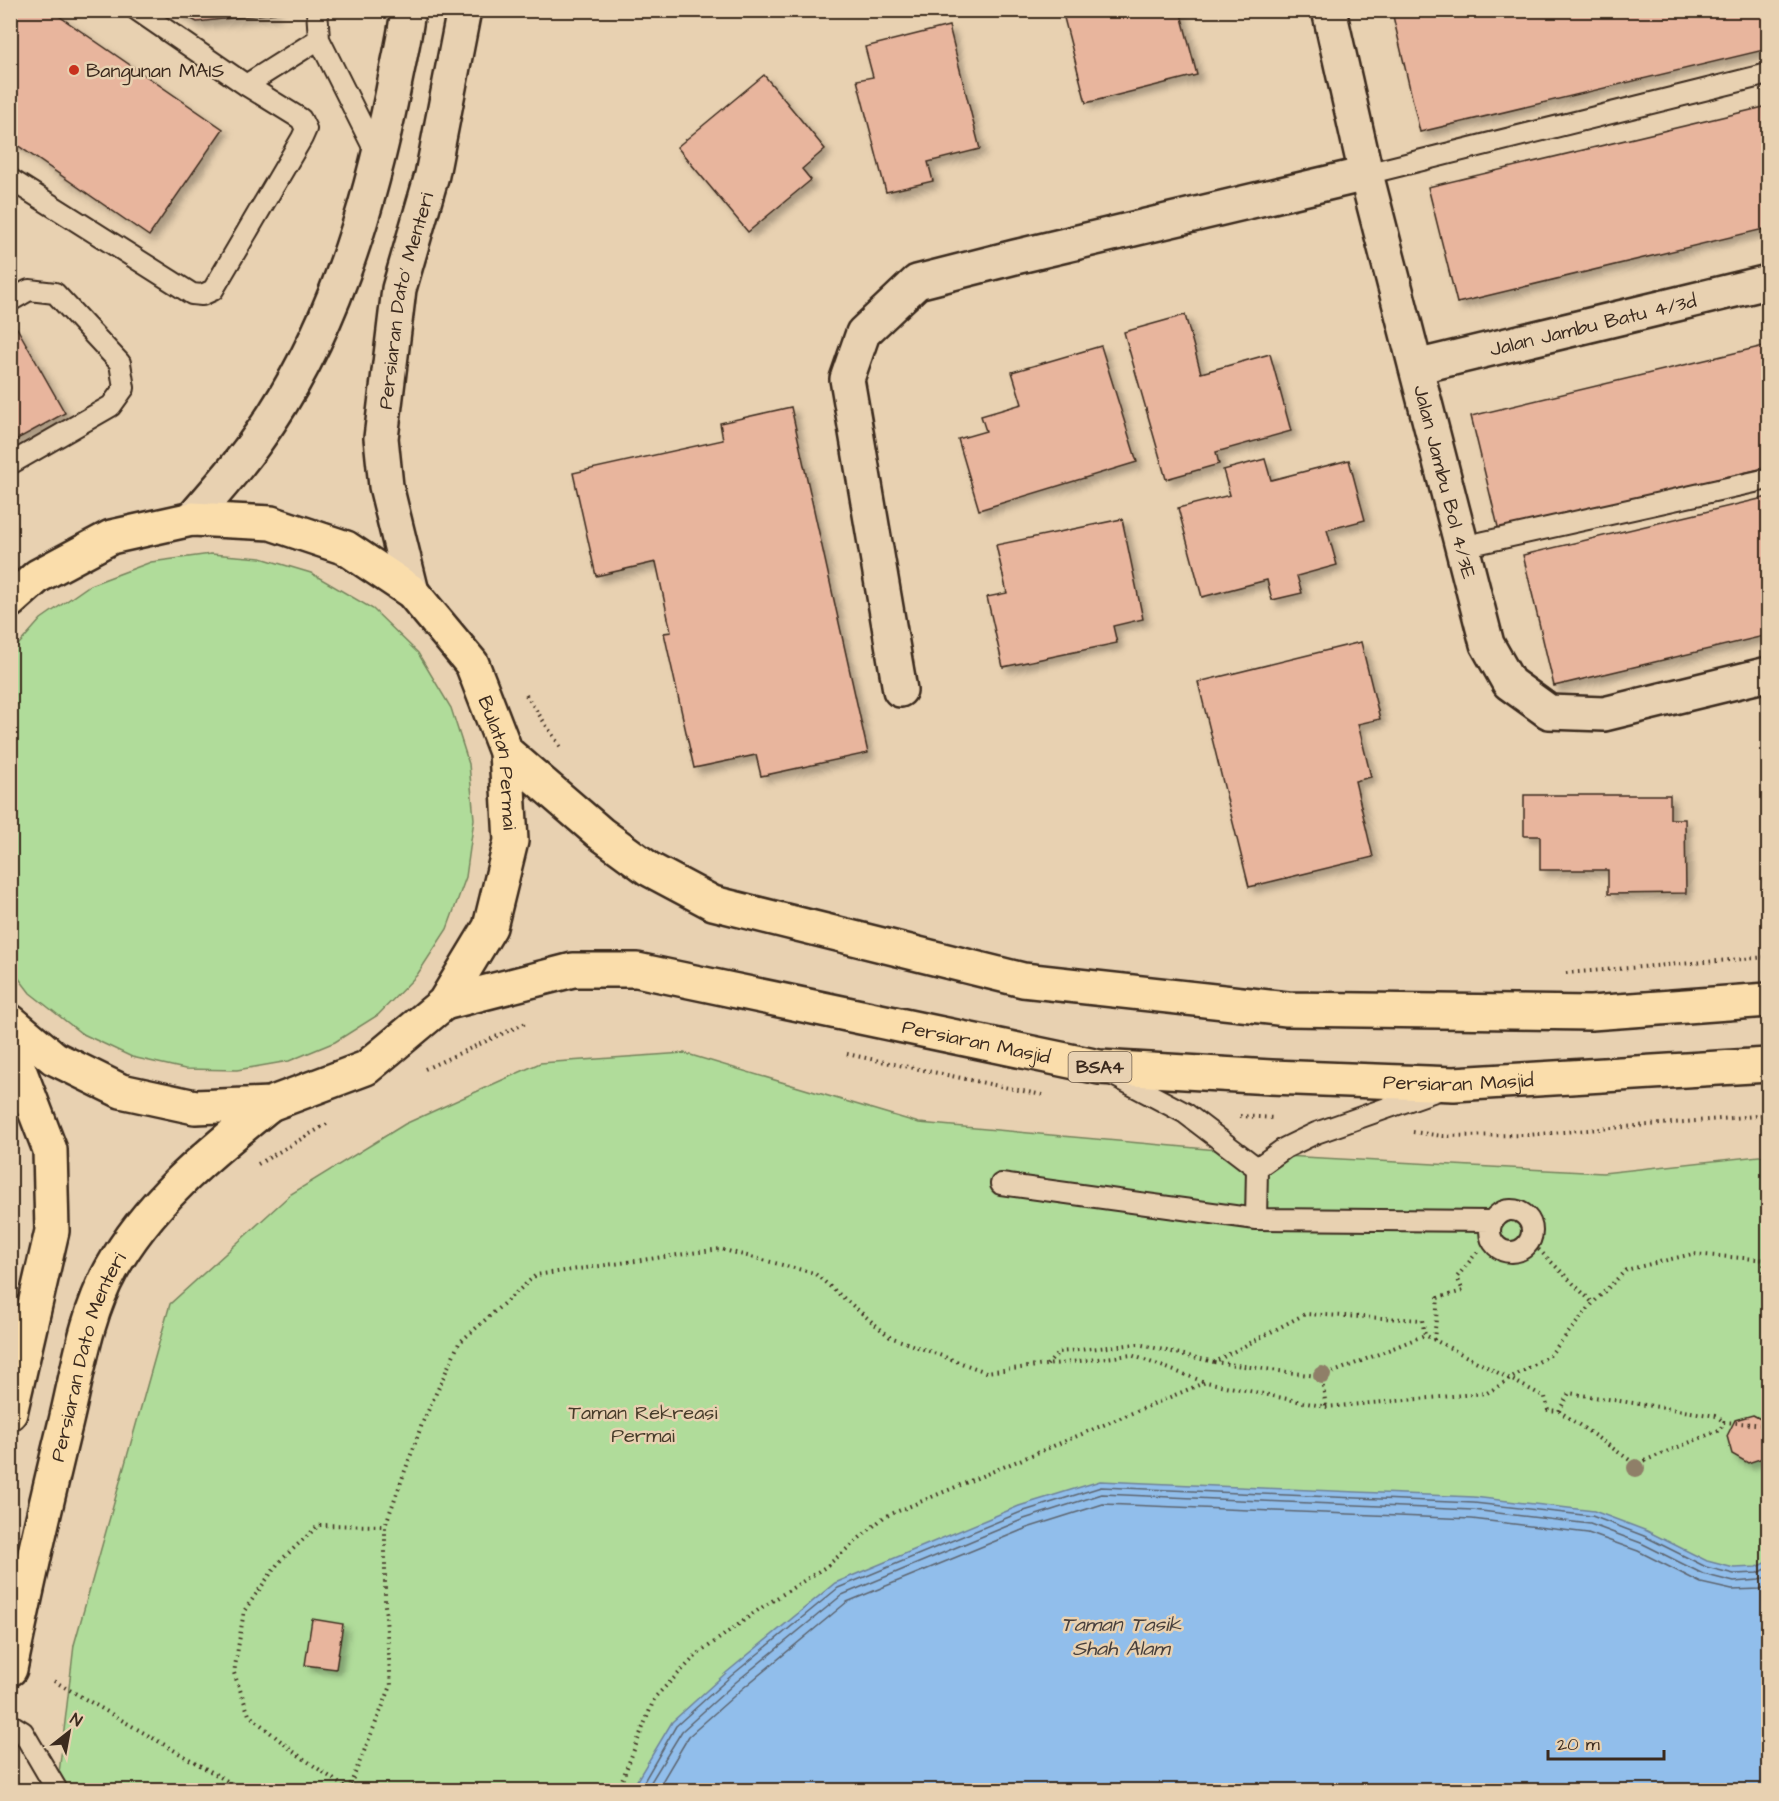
<svg xmlns="http://www.w3.org/2000/svg" width="1779" height="1801" font-family="'Architects Daughter',sans-serif">
<style>
.green{fill:#b0dc9a;stroke:#76835c;stroke-width:1.5}
.water{fill:#91beeb;stroke:#6f8399;stroke-width:1.5}
.lines{fill:none;stroke-linecap:round;stroke-linejoin:round}
.shore{stroke:#5d6570;stroke-width:1.5}
.building{fill:#e8b59d;stroke:#3b2a1e;stroke-width:1.5;filter:url(#shadow)}
.lane-casing{stroke:#3b2a1e;stroke-width:24}
.street-casing{stroke:#3b2a1e;stroke-width:38}
.secondary-casing{stroke:#3b2a1e;stroke-width:38}
.primary-casing{stroke:#3b2a1e;stroke-width:38}
.path{stroke:#3b2a1e;stroke-width:4;stroke-dasharray:1.5 4.5;stroke-linecap:butt}
.lane{stroke:#e8d1b1;stroke-width:20}
.street{stroke:#e8d1b1;stroke-width:33}
.secondary{stroke:#e8d1b1;stroke-width:33}
.primary{stroke:#faddab;stroke-width:33}
.path-bridge{stroke:#3b2a1e;stroke-width:4;stroke-dasharray:1.5 4.5;stroke-linecap:butt}
.tree{fill:#8f7f67}
.poi-dot{fill:#c8321e;stroke:#e8d1b1;stroke-width:2}
.labels{text-anchor:middle;stroke-width:5;stroke-linejoin:round;paint-order:stroke}
.shield{fill:#e8d1b1;stroke:#6f5c4a;stroke-width:1.5}
.shield-label{font-size:18px;font-weight:bold;fill:#3b2a1e}
.poi-label{font-size:20px;fill:#3b2a1e;stroke:#e8d1b1;text-anchor:start}
.street-label{font-size:20px;fill:#3b2a1e;stroke:#e8d1b1}
.park-label{font-size:20px;fill:#473c2a;stroke:#e8d1b1}
.water-label{font-size:21px;font-style:italic;fill:#48403d;stroke:#e8d1b1}
</style>
<defs>
<filter id="shadow"><feDropShadow dx="5.5" dy="5.5" stdDeviation="3" flood-color="#0004"/></filter>
</defs>
<rect width="100%" height="100%" fill="#e8d1b1"/>
<filter id="ink" filterUnits="userSpaceOnUse"><feTurbulence type="fractalNoise" baseFrequency=".0167" numOctaves="2"/><feDisplacementMap in="SourceGraphic" scale="12" xChannelSelector="R" yChannelSelector="G"/><feConvolveMatrix kernelMatrix="1 2 1 2 8 2 1 2 1" color-interpolation-filters="sRGB"/></filter>
<g filter="url(#ink)">
<path class="green" d="M211,554l50,4 50,15 62,36 45,44 33,55 18,56 5,55 -8,58 -19,52 -30,46 -39,40 -43,27 -46,19 -52,9 -52,-1 -53,-12 -51,-24 -51,-40 -19,-25v-315l30,-34 49,-34 61,-23z
M684,1053l235,70 365,33 319,17 165,-18v635h-1711l17,-145 96,-341 121,-110 114,-70 135,-61z"/>
<path class="water" d="M1100,1481l374,16 120,14 53,20 60,30 27,7 23,-1 11,-5v228h-1135v-3l39,-65 55,-50 108,-89 184,-77z"/>
<g class="lines">
<path class="shore" d="M639,1790l37,-64 55,-50 107,-88 183,-76 80,-25 373,16 118,13 52,20 62,31 28,7 24,-1 10,-5
M646,1790l36,-59 54,-49 106,-87 182,-76 78,-25 371,16 117,14 51,19 62,31 31,8 25,-2 9,-4
M657,1790l32,-54 53,-47 105,-87 180,-74 76,-24 369,15 116,14 50,18 63,32 31,7 28,-1 8,-3"/>
</g>
<path class="building" d="M10,10h40l173,119 -74,107 -139,-96z
M174,10h101v3l-78,9z
M1062,10h118l17,65 -111,28z
M1417,10h351v39l-348,83 -27,-116z
M949,26l31,123 -52,13 5,19 -47,11 -29,-112 16,-3 -8,-30z
M764,75l61,74 -23,20 9,11 -63,52 -71,-85z
M1768,106v122l-311,75 -29,-116z
M1185,315l16,58 69,-19 21,77 -75,21 3,12 -53,15 -42,-147z
M17,328l48,85 -55,30v-112z
M1768,345v122l-269,64 -28,-115z
M1101,346l36,116 -158,48 -21,-71 28,-8 -5,-15 41,-12 -10,-32z
M791,407l77,346 -107,23 -5,-21 -62,13 -30,-135 7,-1 -15,-70 -60,14 -23,-103 150,-33 -3,-17z
M1265,459l6,21 78,-20 16,60 -38,10 10,35 -40,11 5,17 -30,7 -5,-20 -65,17 -24,-89 52,-13 -7,-25z
M1768,497v138l-214,51 -31,-131z
M1122,519l21,100 -30,7 4,17 -114,24 -16,-70 20,-4 -11,-48z
M1361,642l19,77 -22,5 13,53 -16,4 18,76 -124,30 -51,-205z
M1524,795h146v24h15l1,74 -78,1v-24h-68v-34h-16z
M1753,1415l15,8v29l-2,5 -18,6 -16,-9 -5,-18 8,-16z
M312,1619l31,5 -7,45 -31,-4z"/>
<g class="lines">
<defs>
<path id="lane" d="M317,10l2,29 59,118
M246,85l73,-46
M1366,174l402,-100
M10,179l182,115 10,1 11,-5 89,-152 4,-9 -5,-10 -55,-34 -109,-75
M10,301l19,-11 26,3 65,70 4,25 -13,18 -101,58
M1462,547l306,-68
M1111,1074l74,39 72,55
M1257,1168l28,-20 31,-15 122,-43
M1001,1184l255,35 235,2
M1490 1231a21 21 0 1 1 42 0a21 21 0 1 1-42 0Z
M1256,1219l1,-51
M10,1724l13,8 34,58"/>
<g id="street">
<path id="s1" d="M1329,10l37,164 121,470 22,39 40,29 55,2 164,-40"/>
<path id="s2" d="M1416,367l352,-85"/>
<path d="M900,690l-53,-311 16,-46 54,-51 98,-25 351,-83"/>
</g>
<g id="secondary">
<path d="M192,519c22,-26 45,-51 64,-78 74,-102 112,-227 137,-350 5,-27 12,-54 15,-81"/>
<path id="s3" d="M412,592l-26,-106 -5,-48 18,-149 33,-114 32,-165"/>
</g>
<g id="primary">
<path id="s4" d="M10,601l28,-25 73,-39 81,-18 79,4 75,25 66,44 60,72 34,88 5,89 -21,86 -46,76 -78,65 -96,36 -75,3 -74,-16 -67,-33 -44,-37"/>
<path d="M506,752l94,81 49,36 64,34 310,77 264,29 304,4 177,-13"/>
<path id="s5" d="M444,1003l129,-33h64l462,97 172,10 183,7 314,-19"/>
<path d="M10,1046l40,104 2,81 -42,182"/>
<path id="s6" d="M10,1669c17,-83 36,-166 56,-248 12,-50 20,-106 45,-151 39,-70 99,-117 159,-166"/>
</g>
</defs>
<use href="#lane" class="lane-casing"/>
<use href="#street" class="street-casing"/>
<use href="#secondary" class="secondary-casing"/>
<use href="#primary" class="primary-casing"/>
<path class="path" d="M526,695l36,54
M1566,973l202,-16
M847,1054l195,41
M425,1069l103,-47
M1240,1116l35,2
M1413,1132l30,4 85,-1 240,-20
M258,1164l69,-40
M1530,1241l63,62
M1766,1259l-3,12 5,7
M1434,1340l4,-42 25,-7 -6,-14 21,-26
M1214,1362l102,14
M1047,1365l12,-13
M1324,1371l3,4 -3,5h-4l-4,-4 3,-4z
M1327,1375l98,-40
M1322,1380l4,27
M1559,1411l10,-18 147,23 8,6
M1634,1463h5l3,5 -4,4h-5l-2,-5z
M1639,1463l81,-33 4,-8 44,3
M54,1681l189,109
M348,1790l43,-104 -6,-81v-79l37,-102 37,-81 77,-68 184,-26 94,24 76,64 96,35 145,-17 74,27
M349,1790l-55,-38 -45,-37 -15,-42 10,-62 35,-49 40,-37 66,1
M618,1790l37,-93 43,-43 63,-46 66,-42 57,-49 322,-135 120,25 161,-14 63,-38 43,-52 33,-33 66,-16 76,6"/>
<use href="#lane" class="lane"/>
<use href="#street" class="street"/>
<use href="#secondary" class="secondary"/>
<use href="#primary" class="primary"/>
<path class="path-bridge" d="M1059,1352l79,-8 76,18 91,-48 117,6 3,15 120,62 3,13 11,1 75,52"/>
</g>
<g class="tree">
<circle cx="1322" cy="1375" r="9"/>
<circle cx="1636" cy="1468" r="9"/>
</g>
</g>
<circle class="poi-dot" cx="74" cy="70" r="6"/>
<g class="labels">
<rect class="shield" x="1068.5" y="1052" width="63" height="30" rx="4.5"/>
<g class="shield-label">
<text x="1100" y="1073">BSA4</text>
</g>
<g class="poi-label">
<text x="86" y="77">Bangunan MAIS</text>
</g>
<g class="street-label">
<text dy="7" stroke="none"><textPath href="#s3" startOffset="297">Persiaran Dato' Menteri</textPath></text>
<text dy="7" stroke="none"><textPath href="#s2" startOffset="182">Jalan Jambu Batu 4/3d</textPath></text>
<text dy="7" stroke="none"><textPath href="#s1" startOffset="486">Jalan Jambu Bol 4/3E</textPath></text>
<text dy="7" stroke="none"><textPath href="#s4" startOffset="638">Bulatan Permai</textPath></text>
<text dy="7" stroke="none"><textPath href="#s5" startOffset="544">Persiaran Masjid</textPath></text>
<text dy="7" stroke="none"><textPath href="#s5" startOffset="1029">Persiaran Masjid</textPath></text>
<text dy="7" stroke="none"><textPath href="#s6" startOffset="322">Persiaran Dato Menteri</textPath></text>
</g>
<g class="park-label">
<text x="643" y="1419">Taman Rekreasi<tspan x="643" dy="23">Permai</tspan></text>
</g>
<g class="water-label">
<text x="1121" y="1631">Taman Tasik<tspan x="1121" dy="24">Shah Alam</tspan></text>
</g>
</g>
<rect width="1779" height="1801" fill="none" stroke="#e8d1b1" stroke-width="36"/>
<rect x="18" y="18" width="1743" height="1765" fill="none" stroke="#3b2a1e" stroke-width="2" filter="url(#ink)"/>
<g transform="translate(69 1732) rotate(31)" stroke="#e8d1b1" stroke-width="4.5" paint-order="stroke">
<path d="M0-4.5L10 22L0 15L-10 22Z" fill="#3b2a1e"/>
<text y="-9" font-size="16" font-weight="bold" text-anchor="middle" fill="#3b2a1e">N</text>
</g>
<path d="M1548 1750v9h116v-9" fill="none" stroke="#3b2a1e" stroke-width="3"/>
<text x="1557" y="1750" font-size="18" fill="#3b2a1e" stroke="#e8d1b1" stroke-width="4.5" paint-order="stroke">20 m</text>
</svg>
